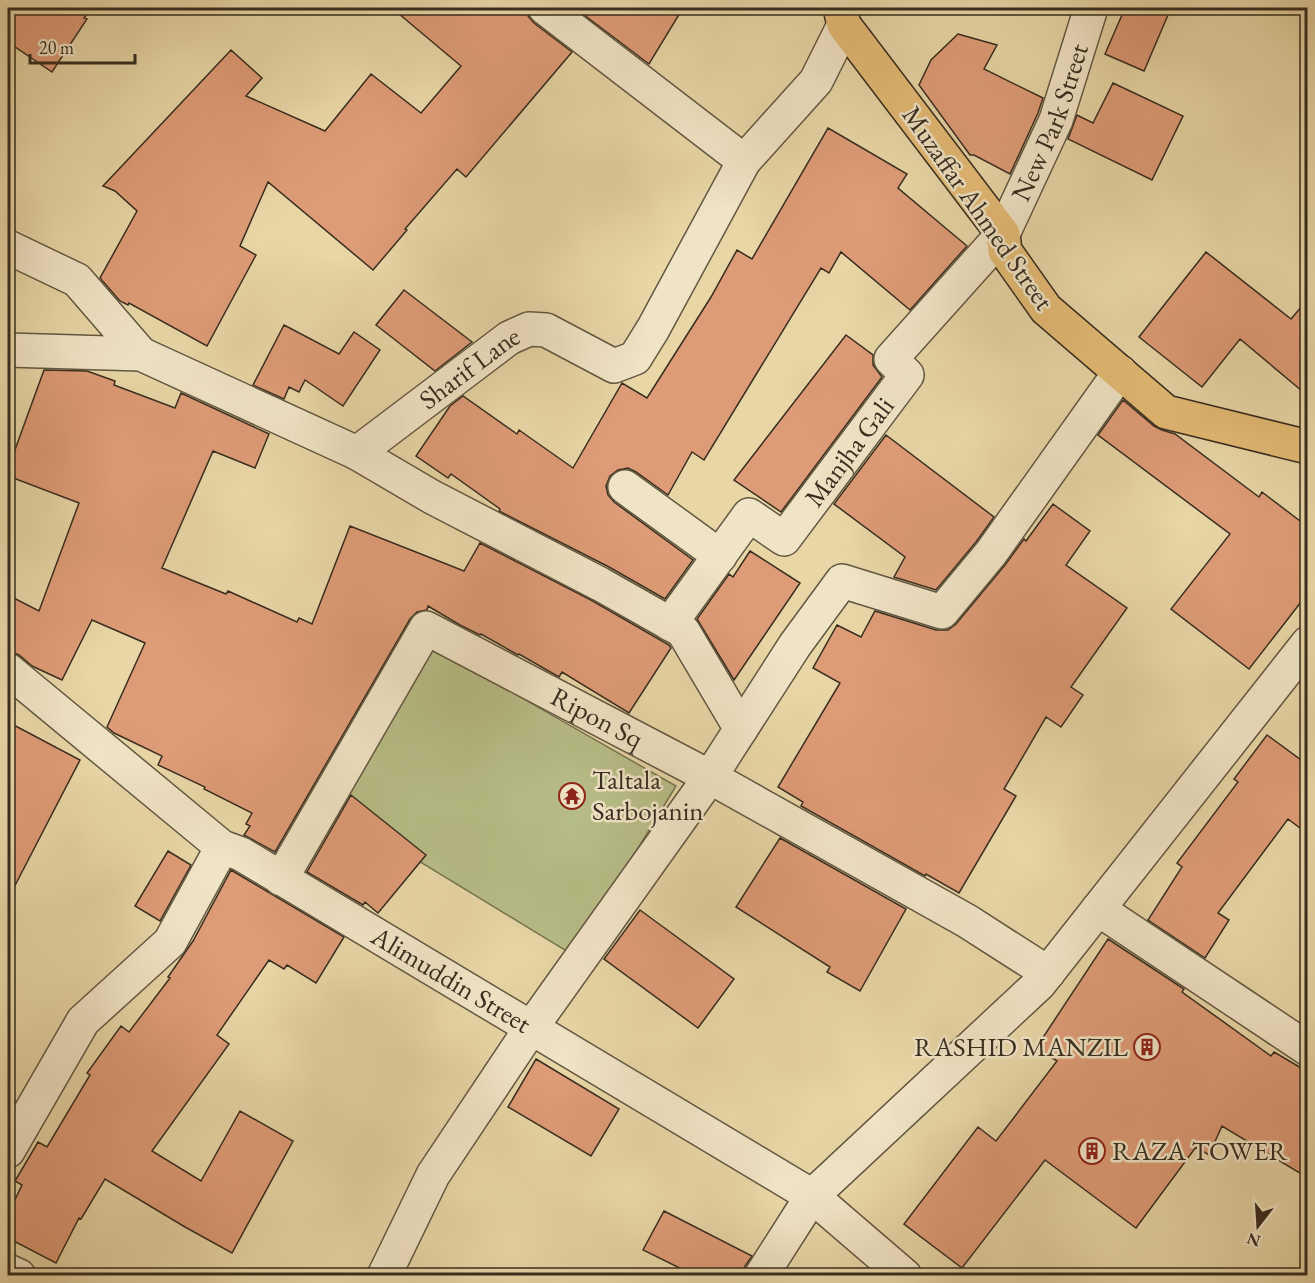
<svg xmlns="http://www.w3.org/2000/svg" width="1315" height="1283" font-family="'EB Garamond',serif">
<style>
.green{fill:#b7bd87;stroke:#777553;stroke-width:1.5}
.building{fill:#de9b77;stroke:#372d1f;stroke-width:1.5}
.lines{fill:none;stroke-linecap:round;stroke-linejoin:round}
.minor-casing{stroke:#635741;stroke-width:36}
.major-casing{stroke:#372d1f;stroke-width:36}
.minor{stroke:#f0e4c6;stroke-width:33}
.major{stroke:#e4bb74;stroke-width:33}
.labels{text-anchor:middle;stroke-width:5;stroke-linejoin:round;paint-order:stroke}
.street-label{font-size:27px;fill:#372d1f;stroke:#f0e4c6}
.poi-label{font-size:27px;fill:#372d1f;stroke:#f0e4c6;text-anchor:start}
</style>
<rect width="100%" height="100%" fill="#e8d6a7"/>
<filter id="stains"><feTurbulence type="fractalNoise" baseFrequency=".00333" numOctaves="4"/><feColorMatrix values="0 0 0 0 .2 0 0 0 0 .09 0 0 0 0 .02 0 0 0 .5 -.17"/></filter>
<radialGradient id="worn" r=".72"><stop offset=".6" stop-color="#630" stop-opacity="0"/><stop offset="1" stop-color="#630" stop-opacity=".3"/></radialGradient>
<path class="green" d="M431,646l245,140 -103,169 -238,-145z"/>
<path class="building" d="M8,8h84l-8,10 3,1 -35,53 -44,-30z
M392,8h135l1,8 6,7 38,29 -106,125 -9,-8 -52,60 2,1 -34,40 -105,-88 -28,64 16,9 -49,91 -78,-43 -1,2 -8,-4 -20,-23 37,-67 -22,-20 -12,-5 128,-136 31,28 -16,18 79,35 46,-57 50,39 40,-47z
M575,8h108l-34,56z
M1125,8h46l-27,63 -39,-17z
M958,34l39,11 -13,24 59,29 -5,15 -28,61 -36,-19h-4l-51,-70 12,-25z
M1113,83l70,33 -31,64 -84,-41 9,-24 16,8z
M828,128l79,46 -9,14 69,58 -57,64 -69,-58 -12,21 -8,-5 -117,192 -12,-8 -24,43 -32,-23 -8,-4 -10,2 -8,6 -4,10 2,9 6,7 79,58 -28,39 -56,-32 -110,-56 1,-2 -49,-35 -3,4 -32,-22 34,-50 13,-10 54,38 2,-4 54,38 49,-85 25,15 64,-101 26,-47 15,9z
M1206,252l85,67 17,-20v97l-68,-57 -38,48 -63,-50z
M404,290l68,52 -37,29 -59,-46z
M284,325l55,29 15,-22 26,18 -37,56 -38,-26 -6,12 -10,-5 -5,12 -31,-14z
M846,335l27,20v10l9,12 -101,135 -47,-32z
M44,370l43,1 28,10 -1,4 61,23 6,-15 88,41 -14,34 -42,-17 -51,117 64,26 2,-3 69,31 2,-4 13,6 38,-98 114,45 16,-28 111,57 78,45 2,3 -42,65 -67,-41 -3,5 -40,-23 -1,1 -37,-21 -1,1 -20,-10 -32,-19 -1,4 -10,2 -7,7 -135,233 -31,-17 6,-9 -4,-2 6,-11 -48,-24 1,-2 -47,-22 4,-9 -48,-23 -7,-6 38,-84 -53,-23 -30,60 -30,-14 -13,-11 -7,-3h-4v-57l31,16 40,-108 -71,-27v-7z
M1123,400l31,26 8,4 13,4 84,63 3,-5 46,35v66l-59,76 -78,-60 59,-75 -132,-99z
M886,435l108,82 -18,25 -40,48 -42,-13 11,-20 -71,-53z
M1053,504l37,27 -24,34 61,43 -56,79 12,8 -22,32 -15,-10 -42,72 12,7 -57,97 -33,-19 -1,2 -124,-70 2,-4 -25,-15 62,-104 -27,-15 24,-43 24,12 14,-26 61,19h12l8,-6 49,-59 19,-26 2,2z
M750,551l50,32 -66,97 -37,-61 32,-45 4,3z
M8,722l72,38 -72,139z
M1267,735l41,30v69l-20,-15 -70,94 11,7 -24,38 -57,-38 34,-53 -5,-4 61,-81 -4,-3z
M351,795l75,60 -48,58 -13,-11 -2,3 -56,-33z
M780,838l126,71 -46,82 -33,-19 3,-5 -94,-60z
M168,851l23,14 -31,56 -25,-15z
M231,870l113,67 -28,46 -29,-18 -3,4 -15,-9 -52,75 12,9 -77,107 49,30 39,-70 53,30 -61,112 -47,-26 -80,-48 -24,40 -2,-1 -23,45 -48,-25v-24l14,-29 -7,-4 23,-39 9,5 43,-72 -3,-2 34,-47 8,6 41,-54 -2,-1 25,-36z
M640,910l94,69 -36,49 -94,-69z
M1108,939l76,50 -2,3 89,64 3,-4 34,20v106l-86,-52 -13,29 -13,-8 -60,81 -91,-68 -83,108 -58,-44 74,-97 18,14 61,-80 -21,-13z
M536,1059l83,50 -28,47 -83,-49z
M664,1211l88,45 -7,10 -3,9h-48l-51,-25z"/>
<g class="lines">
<defs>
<g id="minor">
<path d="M545,8l199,153"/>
<path d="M8,247l69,33 64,74"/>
<path id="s1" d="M8,350l133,4 216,99 152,-115 20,-9 17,1 68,36 21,-8 18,-29 91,-168 72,-80 28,-56"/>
<path d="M357,453l75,44 168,87 83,47 58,98"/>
<path d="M625,487l95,69"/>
<path id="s2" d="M670,624l79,-109 35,24 123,-164 -16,-16 112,-125 53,-114 35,-112"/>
<path id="s3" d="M8,670l214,177 19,7 571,342 93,80"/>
<path id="s4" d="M281,879l145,-251 284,149 257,144 81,52"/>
<path d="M1098,909l210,140"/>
<path d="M8,1151l75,-130 87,-79 52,-95"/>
<path d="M8,1271l11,5"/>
<path d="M384,1276l49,-101 98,-147 179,-251 85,-132 47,-64 100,31 49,-59 129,-181"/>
<path d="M761,1276l51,-80 227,-212 269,-341"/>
</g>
<path id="major" d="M840,8l4,17 159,209 2,17 41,58 120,103 142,35"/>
</defs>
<use href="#minor" class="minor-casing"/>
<use href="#major" class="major-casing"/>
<use href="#minor" class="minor"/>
<use href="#major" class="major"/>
</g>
<defs>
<symbol id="temple-ring" viewBox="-11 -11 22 22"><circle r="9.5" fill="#f0e4c6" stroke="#8f2418" stroke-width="1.5"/><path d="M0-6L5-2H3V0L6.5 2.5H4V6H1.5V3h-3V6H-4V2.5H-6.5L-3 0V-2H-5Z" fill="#8f2418"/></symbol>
<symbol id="building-ring" viewBox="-11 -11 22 22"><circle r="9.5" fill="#f0e4c6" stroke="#8f2418" stroke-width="1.5"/><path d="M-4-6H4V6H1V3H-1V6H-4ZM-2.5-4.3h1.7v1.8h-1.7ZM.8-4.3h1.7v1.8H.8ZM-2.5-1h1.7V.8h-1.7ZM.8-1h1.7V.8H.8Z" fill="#8f2418"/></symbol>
</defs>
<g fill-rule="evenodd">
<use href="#temple-ring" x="557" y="781" width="30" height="30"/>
<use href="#building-ring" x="1132" y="1032" width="30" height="30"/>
<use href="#building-ring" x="1077" y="1136" width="30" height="30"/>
</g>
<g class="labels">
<g class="street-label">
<text dy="9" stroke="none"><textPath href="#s2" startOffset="694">New Park Street</textPath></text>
<text transform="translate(978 208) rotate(55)" y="9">Muzaffar Ahmed Street</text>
<text dy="9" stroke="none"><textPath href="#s1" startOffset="512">Sharif Lane</textPath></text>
<text dy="9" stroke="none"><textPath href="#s2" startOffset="286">Manjha Gali</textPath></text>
<text dy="9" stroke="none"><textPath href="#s4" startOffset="483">Ripon Sq</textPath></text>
<text dy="9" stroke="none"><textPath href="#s3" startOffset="543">Alimuddin Street</textPath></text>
</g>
<g class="poi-label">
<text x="592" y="789">Taltala<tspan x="592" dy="31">Sarbojanin</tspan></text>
<text x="1128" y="1056" text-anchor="end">RASHID MANZIL</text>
<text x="1112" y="1160">RAZA TOWER</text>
</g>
</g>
<rect width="1315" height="1283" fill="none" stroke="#e8d6a7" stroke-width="30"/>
<rect x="9" y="9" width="1297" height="1265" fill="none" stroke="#372d1f" stroke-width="3"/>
<rect x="15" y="15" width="1285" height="1253" fill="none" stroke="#372d1f" stroke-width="1.5"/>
<g transform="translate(1258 1226) rotate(197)" stroke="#f0e4c6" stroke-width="4.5" paint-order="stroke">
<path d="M0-4.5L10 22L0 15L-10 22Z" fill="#372d1f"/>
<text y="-9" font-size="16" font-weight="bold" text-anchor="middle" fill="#372d1f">N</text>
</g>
<path d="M30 54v9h105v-9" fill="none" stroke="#372d1f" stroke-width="3"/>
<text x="39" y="54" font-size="18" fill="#372d1f" stroke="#f0e4c6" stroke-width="4.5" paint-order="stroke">20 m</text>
<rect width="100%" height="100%" filter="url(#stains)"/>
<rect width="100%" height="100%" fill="url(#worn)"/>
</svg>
